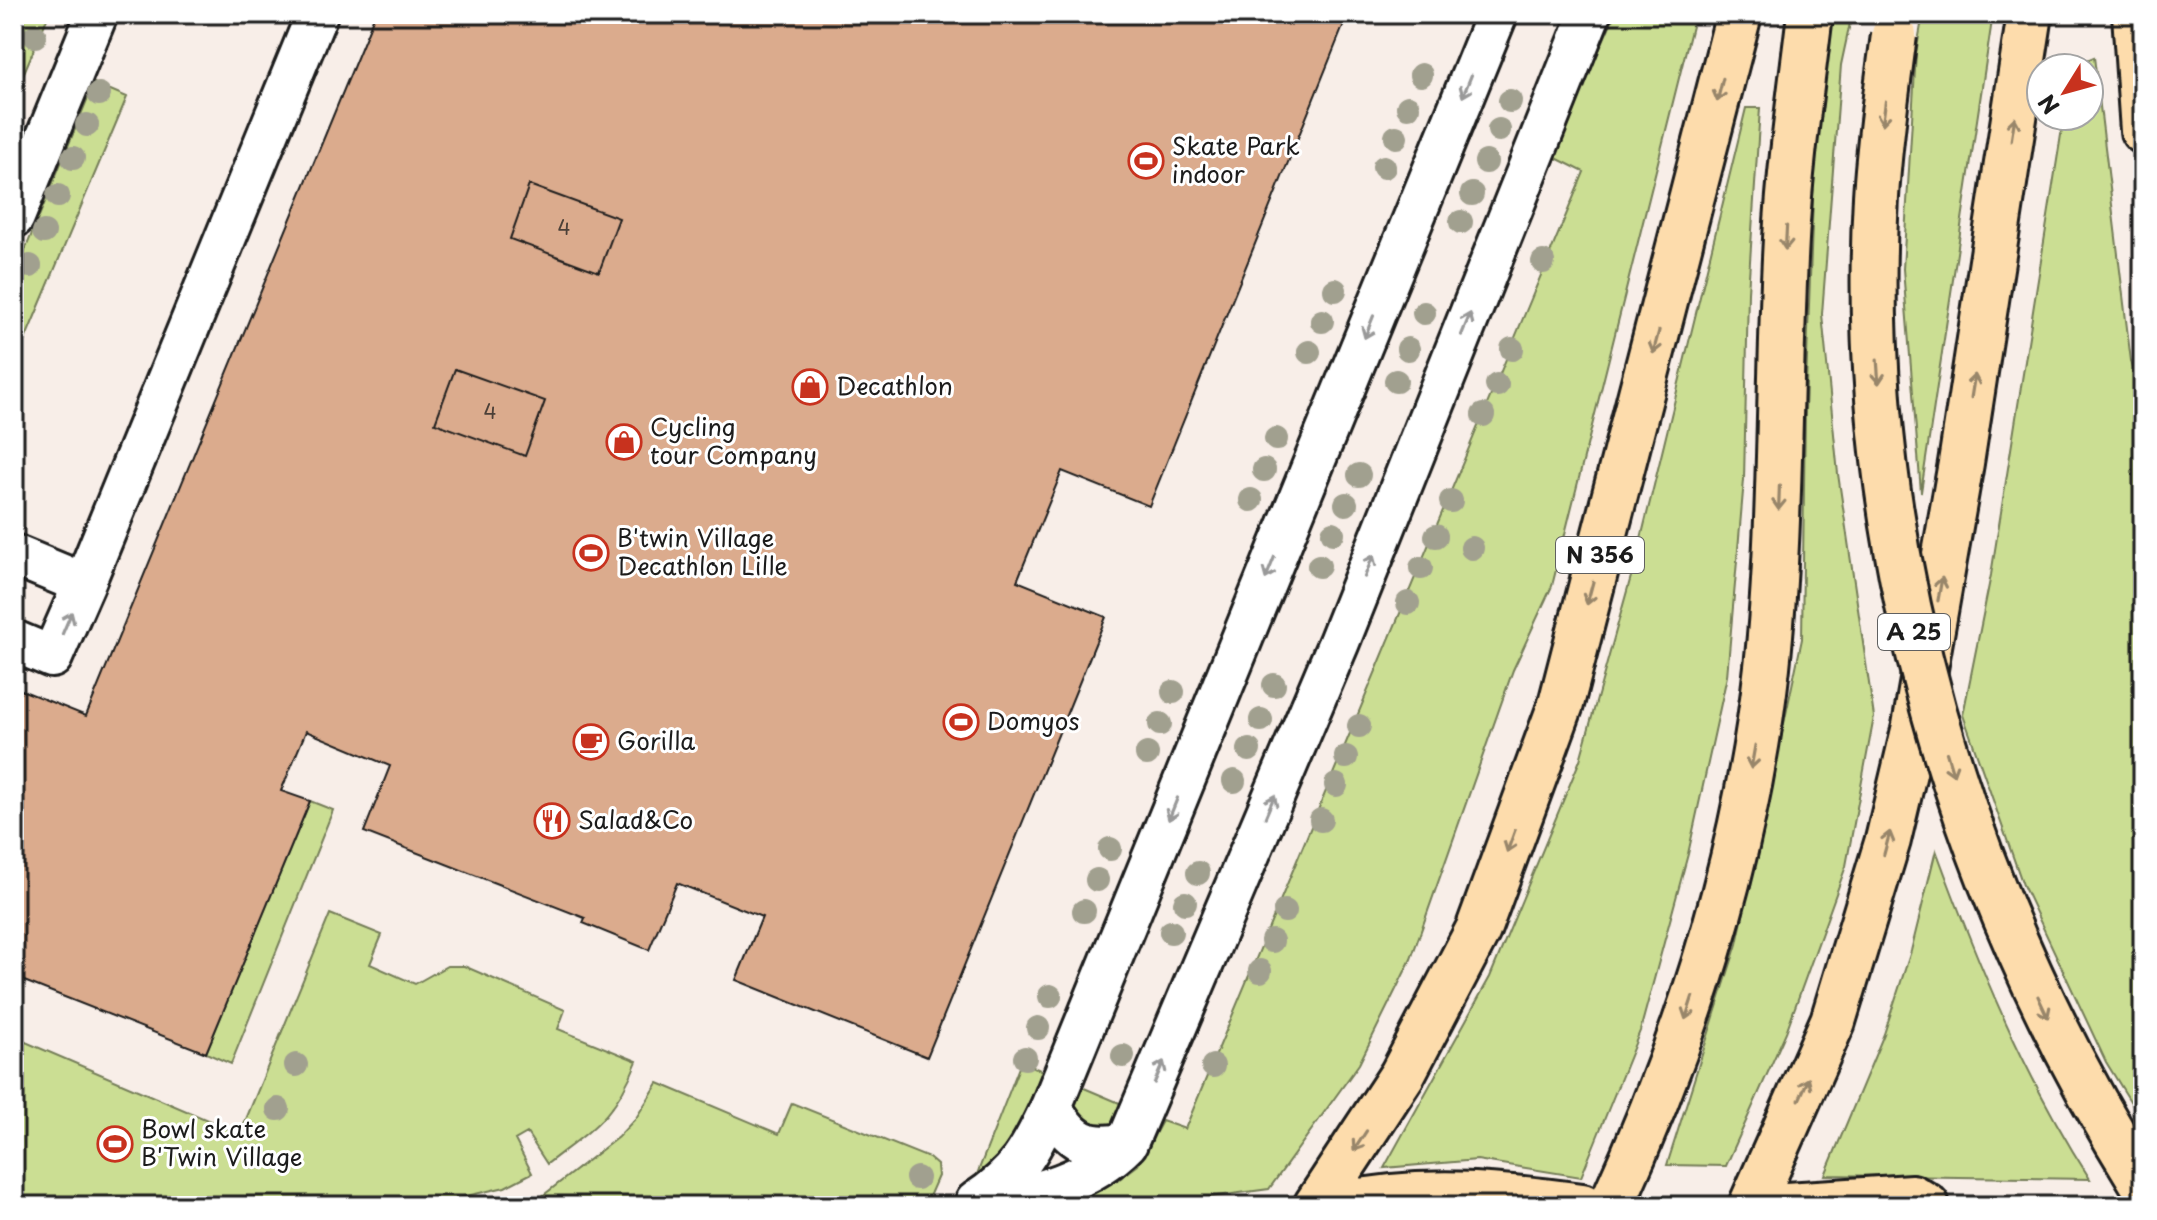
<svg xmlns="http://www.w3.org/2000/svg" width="2157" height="1220" font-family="'Playpen Sans',sans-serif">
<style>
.green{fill:#cbde93;stroke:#747d58;stroke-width:2}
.building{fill:#dbab8d;stroke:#1c1c1c;stroke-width:2}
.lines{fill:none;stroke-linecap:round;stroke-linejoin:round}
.minor-casing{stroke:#1c1c1c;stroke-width:46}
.highway-casing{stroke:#1c1c1c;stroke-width:50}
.minor{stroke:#fff;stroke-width:40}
.highway{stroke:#fddcac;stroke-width:44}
.highway-bridge-casing{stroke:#1c1c1c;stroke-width:50;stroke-linecap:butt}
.highway-bridge{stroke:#fddcac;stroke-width:44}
.tree{fill:#a1a08f}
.oneway{stroke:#999}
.oneway2{stroke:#98866b}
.labels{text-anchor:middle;stroke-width:6;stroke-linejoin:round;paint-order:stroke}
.number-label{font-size:20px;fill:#4c4038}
.shield{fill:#fff;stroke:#606060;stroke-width:2}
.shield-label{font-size:22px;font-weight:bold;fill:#1c1c1c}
.poi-label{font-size:24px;fill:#1c1c1c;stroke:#fff;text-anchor:start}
</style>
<rect width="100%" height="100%" fill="#f8eee8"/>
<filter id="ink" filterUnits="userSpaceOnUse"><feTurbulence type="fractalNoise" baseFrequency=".0125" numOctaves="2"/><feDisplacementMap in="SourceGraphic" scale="16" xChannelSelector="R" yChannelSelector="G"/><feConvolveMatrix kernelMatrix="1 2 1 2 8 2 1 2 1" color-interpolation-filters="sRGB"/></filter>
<g filter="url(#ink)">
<path class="green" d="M14,14h35l-35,82z
M1615,14h80l-143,572 -39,84 -102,289 -52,105 -90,125 -126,17h-111l86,-26 20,-15 24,-44 23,8 399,-957 -32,-16z
M1824,14h28l-11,51 -19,249 16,160 36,243 -28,149 -60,166 -60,134 -59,-1 70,-221 65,-305 3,-228 14,-373z
M1923,14h70l-72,478 -18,-223 13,-216z
M2094,57l37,304 12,43v718l-37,-60 -83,-177 -60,-170 28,-140 73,-459h25v-48l-18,-1z
M94,83l33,14 -113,269v-89z
M1746,108h14l-12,184 -4,188 -17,196 -39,178 -48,177 -59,146 -104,-17 -93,8 106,-191 90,-217 57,-205z
M310,801l23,9 -102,254 -25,-11z
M1936,850c42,114 88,226 154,329l-265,-4 59,-141 27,-83z
M330,914l52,21 -12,29 45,20 32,-18h17l101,44 -7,19 79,32c-22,56 -44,67 -90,103l-20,-31 -12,7 17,33 -27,14 -81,19h-410v-169l226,97z
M1021,1062l29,12 -30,74 -46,34z
M658,1083l121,51 13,-31 137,55 8,7 1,11 -10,23 -31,7h-385l29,-9 77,-60 18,-19z
M1077,1085l52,22c-23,35 -65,19 -52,-22z"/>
<path class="building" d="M375,14h973l-199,492 -87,-35 -45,110 89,36 -179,440 -191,-77 26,-63 -85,-34 -28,67 -66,-27 2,-5 -221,-86 26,-66 -84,-35 -25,60 29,10 -104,252 -192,-76v-290l72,29z
M529,185l90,33 -20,54 -89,-33z
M455,369l90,32 -20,55 -90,-33z"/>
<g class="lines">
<defs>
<path id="minor" d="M14,217l83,-203
M14,555l70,29 -32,73 -38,-16
M84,584l233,-570
M1127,1143c-40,8 -56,-1 -76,-36l446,-1093
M976,1202c42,-28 54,-50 75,-95
M983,1206c52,-12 106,-24 144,-63l212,-501 251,-628"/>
<path id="highway" d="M2135,14l8,117
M1316,1206l86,-131 76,-145 83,-226 178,-690
M1334,1206c87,-19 161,-12 248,0
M1611,1206c78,-170 135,-353 156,-539 15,-142 11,-285 19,-428 4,-75 15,-150 24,-225
M1751,1206l82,-185 55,-181 27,-114 46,-263 69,-449
M1771,1206l141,-9 15,9"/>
</defs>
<use href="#minor" class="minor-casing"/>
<use href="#highway" class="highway-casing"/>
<use href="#minor" class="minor"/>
<use href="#highway" class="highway"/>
<defs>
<path id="highway-bridge" d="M1894,35c-7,54 -15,108 -18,162 -20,346 85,695 267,987"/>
</defs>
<use href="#highway-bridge" class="highway-bridge-casing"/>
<use href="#highway-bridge" class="highway-bridge"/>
</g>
<g class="tree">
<circle cx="35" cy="36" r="12"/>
<circle cx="1421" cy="75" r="12"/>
<circle cx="99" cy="94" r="12"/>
<circle cx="1510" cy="101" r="12"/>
<circle cx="1408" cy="107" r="12"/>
<circle cx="87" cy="125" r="12"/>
<circle cx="1499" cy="130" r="12"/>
<circle cx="1396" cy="137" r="12"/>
<circle cx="73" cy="158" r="12"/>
<circle cx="1486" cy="162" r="12"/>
<circle cx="1384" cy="167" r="12"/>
<circle cx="1472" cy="194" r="12"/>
<circle cx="58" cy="196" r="12"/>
<circle cx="1461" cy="222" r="12"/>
<circle cx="44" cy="232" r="12"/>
<circle cx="1543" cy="262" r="12"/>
<circle cx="30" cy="266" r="12"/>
<circle cx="1335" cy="290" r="12"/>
<circle cx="1424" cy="313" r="12"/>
<circle cx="1322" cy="321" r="12"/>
<circle cx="1408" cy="349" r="12"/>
<circle cx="1512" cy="349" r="12"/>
<circle cx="1309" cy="352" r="12"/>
<circle cx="1396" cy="381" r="12"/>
<circle cx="1497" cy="385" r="12"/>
<circle cx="1483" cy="415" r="12"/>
<circle cx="1276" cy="439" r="12"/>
<circle cx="1264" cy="470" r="12"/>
<circle cx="1359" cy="475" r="12"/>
<circle cx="1251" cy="500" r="12"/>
<circle cx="1451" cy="501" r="12"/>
<circle cx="1346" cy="504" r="12"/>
<circle cx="1333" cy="533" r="12"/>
<circle cx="1436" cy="536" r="12"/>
<circle cx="1472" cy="548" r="12"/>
<circle cx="1319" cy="566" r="12"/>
<circle cx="1421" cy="568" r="12"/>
<circle cx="1408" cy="603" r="12"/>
<circle cx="1274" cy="685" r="12"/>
<circle cx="1173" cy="692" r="12"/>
<circle cx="1261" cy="720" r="12"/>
<circle cx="1160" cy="724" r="12"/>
<circle cx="1359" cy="726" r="12"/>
<circle cx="1249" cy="750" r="12"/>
<circle cx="1147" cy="754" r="12"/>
<circle cx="1346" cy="757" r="12"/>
<circle cx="1234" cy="781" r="12"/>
<circle cx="1336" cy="785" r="12"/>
<circle cx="1321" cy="820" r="12"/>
<circle cx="1110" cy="849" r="12"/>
<circle cx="1198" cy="873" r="12"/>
<circle cx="1097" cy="880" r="12"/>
<circle cx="1185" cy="903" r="12"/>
<circle cx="1084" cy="911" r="12"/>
<circle cx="1285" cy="911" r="12"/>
<circle cx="1171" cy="932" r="12"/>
<circle cx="1272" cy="941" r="12"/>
<circle cx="1260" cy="971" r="12"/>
<circle cx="1050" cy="996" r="12"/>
<circle cx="1038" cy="1028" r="12"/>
<circle cx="1123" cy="1056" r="12"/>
<circle cx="1025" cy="1058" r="12"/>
<circle cx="296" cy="1065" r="12"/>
<circle cx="1213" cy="1066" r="12"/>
<circle cx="278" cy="1109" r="12"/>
<circle cx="256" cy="1157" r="12"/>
<circle cx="917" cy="1178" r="12"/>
</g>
<defs><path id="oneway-shaft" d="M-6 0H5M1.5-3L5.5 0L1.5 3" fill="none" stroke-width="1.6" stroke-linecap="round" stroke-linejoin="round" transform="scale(2)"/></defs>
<g class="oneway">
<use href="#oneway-shaft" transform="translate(1467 86) rotate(112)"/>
<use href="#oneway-shaft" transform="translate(1466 324) rotate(-68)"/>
<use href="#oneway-shaft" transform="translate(1369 327) rotate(112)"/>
<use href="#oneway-shaft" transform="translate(1369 566) rotate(-68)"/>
<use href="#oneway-shaft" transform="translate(1270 568) rotate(112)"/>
<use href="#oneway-shaft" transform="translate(67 623) rotate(-67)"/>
<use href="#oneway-shaft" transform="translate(1270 806) rotate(-67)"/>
<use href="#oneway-shaft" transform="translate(1173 809) rotate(112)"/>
<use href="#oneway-shaft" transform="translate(1159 1072) rotate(-67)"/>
</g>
<g class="oneway2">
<use href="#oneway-shaft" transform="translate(1720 90) rotate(104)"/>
<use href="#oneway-shaft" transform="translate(1884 113) rotate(97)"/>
<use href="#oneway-shaft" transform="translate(2013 129) rotate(-81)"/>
<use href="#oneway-shaft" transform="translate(1786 238) rotate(93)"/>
<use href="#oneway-shaft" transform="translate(1656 342) rotate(105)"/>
<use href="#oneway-shaft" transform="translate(1878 372) rotate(86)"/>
<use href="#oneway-shaft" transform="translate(1973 386) rotate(-81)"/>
<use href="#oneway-shaft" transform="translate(1779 498) rotate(92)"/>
<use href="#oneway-shaft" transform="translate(1940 589) rotate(-80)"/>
<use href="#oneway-shaft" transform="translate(1590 593) rotate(105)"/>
<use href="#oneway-shaft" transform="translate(1753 757) rotate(100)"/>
<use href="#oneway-shaft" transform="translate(1950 764) rotate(73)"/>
<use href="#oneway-shaft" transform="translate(1511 841) rotate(110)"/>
<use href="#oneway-shaft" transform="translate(1887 843) rotate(-75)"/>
<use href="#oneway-shaft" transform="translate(2043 1007) rotate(65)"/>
<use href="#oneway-shaft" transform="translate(1689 1008) rotate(108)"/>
<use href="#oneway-shaft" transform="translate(1804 1089) rotate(-66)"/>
<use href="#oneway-shaft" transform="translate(1360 1141) rotate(123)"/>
</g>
</g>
<defs>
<symbol id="stadium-ring" viewBox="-11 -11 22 22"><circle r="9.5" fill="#fff" stroke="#c8321e" stroke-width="1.5"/><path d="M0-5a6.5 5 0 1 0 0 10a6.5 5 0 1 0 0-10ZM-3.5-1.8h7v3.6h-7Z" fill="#c8321e"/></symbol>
<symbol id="shop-ring" viewBox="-11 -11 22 22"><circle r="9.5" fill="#fff" stroke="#c8321e" stroke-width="1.5"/><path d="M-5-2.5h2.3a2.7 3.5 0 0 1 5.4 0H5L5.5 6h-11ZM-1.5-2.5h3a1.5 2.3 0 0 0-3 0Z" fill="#c8321e"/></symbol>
<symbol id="cafe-ring" viewBox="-11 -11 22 22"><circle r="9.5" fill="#fff" stroke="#c8321e" stroke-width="1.5"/><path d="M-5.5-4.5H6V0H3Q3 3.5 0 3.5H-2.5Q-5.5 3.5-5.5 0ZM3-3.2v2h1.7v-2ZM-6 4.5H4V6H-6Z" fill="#c8321e"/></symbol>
<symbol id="restaurant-ring" viewBox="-11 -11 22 22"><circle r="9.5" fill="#fff" stroke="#c8321e" stroke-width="1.5"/><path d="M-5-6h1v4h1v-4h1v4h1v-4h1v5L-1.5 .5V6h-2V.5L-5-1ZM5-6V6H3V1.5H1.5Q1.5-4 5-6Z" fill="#c8321e"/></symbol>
</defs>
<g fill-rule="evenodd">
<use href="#stadium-ring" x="1126" y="141" width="40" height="40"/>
<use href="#shop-ring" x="790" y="367" width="40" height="40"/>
<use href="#shop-ring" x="604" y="422" width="40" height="40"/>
<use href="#stadium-ring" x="571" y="533" width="40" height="40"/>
<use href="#stadium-ring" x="941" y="702" width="40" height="40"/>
<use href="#cafe-ring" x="571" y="722" width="40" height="40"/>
<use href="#restaurant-ring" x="532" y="801" width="40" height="40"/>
<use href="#stadium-ring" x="95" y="1124" width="40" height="40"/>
</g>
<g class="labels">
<g class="number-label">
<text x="564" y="235">4</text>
<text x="490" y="419">4</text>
</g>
<g class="shield">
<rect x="1556" y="537" width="88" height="36" rx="6"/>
<rect x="1878" y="614" width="72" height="36" rx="6"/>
</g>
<g class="shield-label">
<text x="1600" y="563">N 356</text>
<text x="1914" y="640">A 25</text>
</g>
<g class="poi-label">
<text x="1172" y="155">Skate Park<tspan x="1172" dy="28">indoor</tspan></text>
<text x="836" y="395">Decathlon</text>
<text x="650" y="436">Cycling<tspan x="650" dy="28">tour Company</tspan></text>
<text x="617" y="547">B'twin Village<tspan x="617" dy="28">Decathlon Lille</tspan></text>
<text x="987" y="730">Domyos</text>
<text x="617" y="750">Gorilla</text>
<text x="578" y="829">Salad&amp;Co</text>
<text x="141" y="1138">Bowl skate<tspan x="141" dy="28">B'Twin Village</tspan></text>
</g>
</g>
<rect width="2157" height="1220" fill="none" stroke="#fff" stroke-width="48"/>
<rect x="24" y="24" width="2109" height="1172" fill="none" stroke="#1c1c1c" stroke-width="3" filter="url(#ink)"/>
<g transform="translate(2065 92) rotate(233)"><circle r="38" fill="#ffffff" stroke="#a4a4a4" stroke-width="2"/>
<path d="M0-6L14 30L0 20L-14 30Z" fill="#c8321e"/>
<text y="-12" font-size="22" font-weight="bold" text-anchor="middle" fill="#1c1c1c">N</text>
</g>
</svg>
